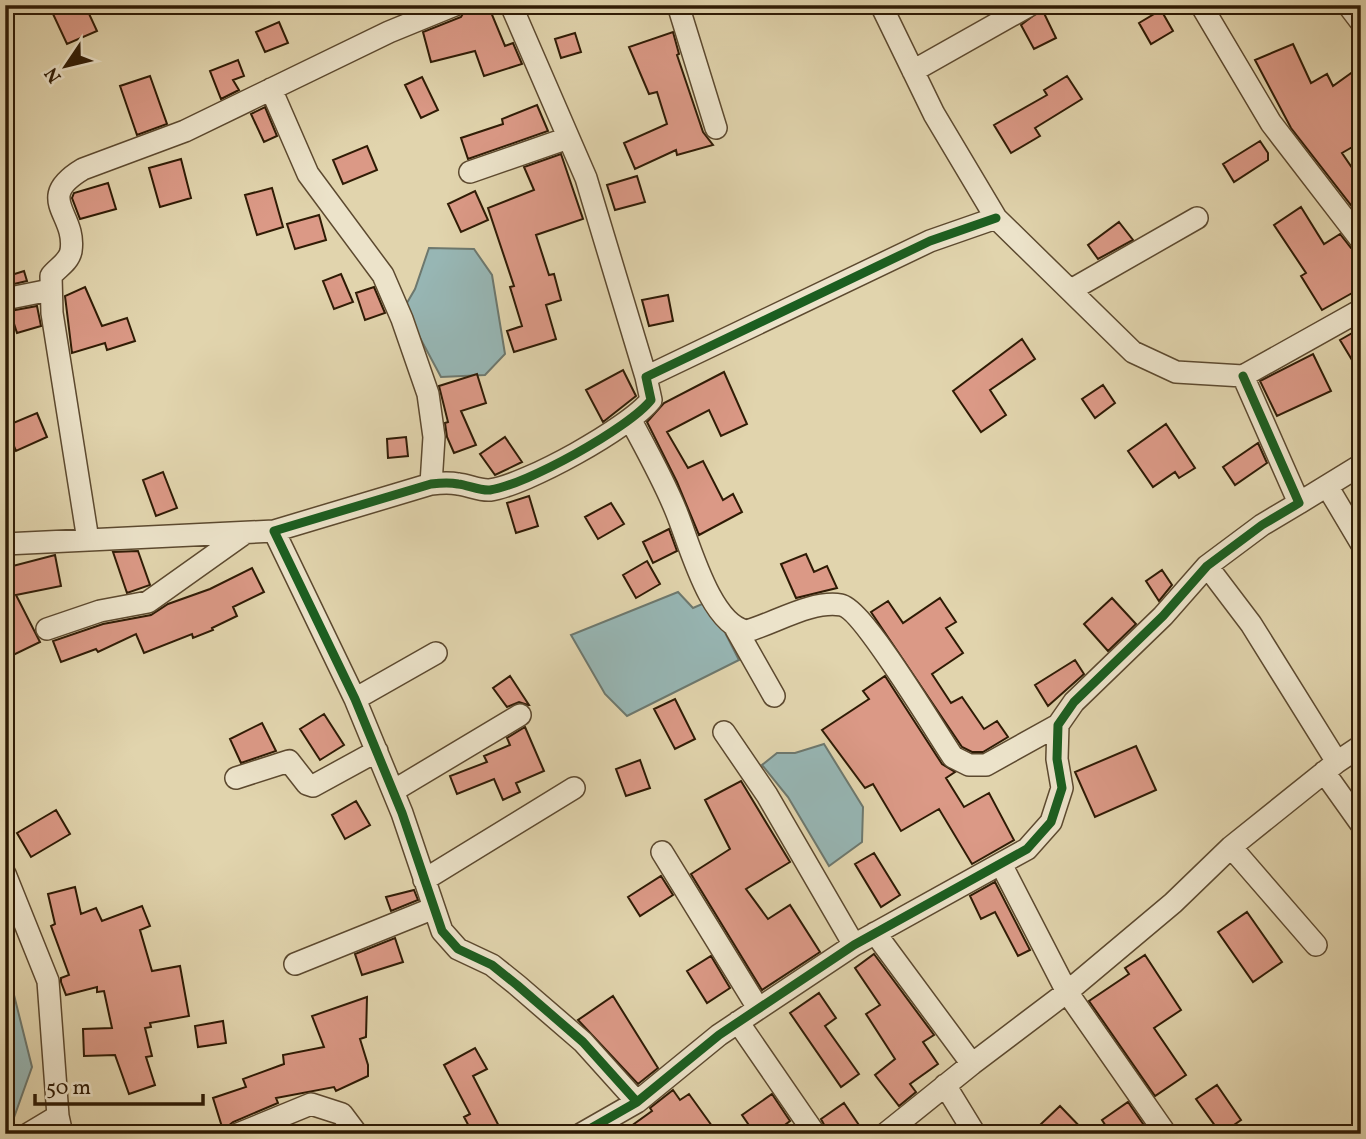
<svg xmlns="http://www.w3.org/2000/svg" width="1366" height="1139" font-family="Vollkorn,serif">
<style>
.water{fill:#97b6b4;stroke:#6d786e;stroke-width:2}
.building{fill:#db9986;stroke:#2f1b05;stroke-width:2}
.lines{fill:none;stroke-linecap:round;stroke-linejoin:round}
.minor-casing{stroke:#5c492f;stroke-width:24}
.minor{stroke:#ece3ca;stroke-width:21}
.cycleway-casing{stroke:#ece3ca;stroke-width:13}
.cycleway{stroke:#1b5e20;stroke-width:9}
</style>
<rect width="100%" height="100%" fill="#e1d4ad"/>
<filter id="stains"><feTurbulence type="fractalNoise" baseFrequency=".00286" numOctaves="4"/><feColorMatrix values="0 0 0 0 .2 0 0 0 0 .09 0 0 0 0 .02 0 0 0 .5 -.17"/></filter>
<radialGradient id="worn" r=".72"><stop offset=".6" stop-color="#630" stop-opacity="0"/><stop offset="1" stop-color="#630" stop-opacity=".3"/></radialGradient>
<path class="water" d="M429,248l45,1 18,26 13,79 -20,21 -44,2 -37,-69 11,-19z
M678,592l15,16 16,-7 30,59 -112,56 -22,-22 -34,-59z
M824,744l39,63 -1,35 -33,24 -41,-69 -26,-32 15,-12h18z
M5,959l27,108 -20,56 -7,4z"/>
<path class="building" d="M73,5h12l12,26 -30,13 -14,-30z
M468,5h20l17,41 8,-3 9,21 -38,12 -9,-25 -44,11 -8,-30 38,-15z
M1042,9l14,29 -22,11 -13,-24z
M1161,10l12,21 -22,13 -12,-21z
M279,22l9,21 -23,9 -9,-20z
M673,32l6,22 -2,1 26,77 10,13 -36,10 -1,-5 -41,19 -11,-26 43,-19 -10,-32 -8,2 -20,-47z
M575,33l6,19 -20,6 -6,-19z
M1293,44l18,39 16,-9 6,12 28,-20v76l-19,11 19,28v37l-70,-90 -36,-68z
M238,60l6,16 -11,4 6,10 -18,9 -11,-28z
M150,76l17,48 -30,11 -17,-49z
M1067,76l15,23 -47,29 5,8 -29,17 -17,-28 53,-30 -3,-5z
M422,77l16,33 -17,8 -16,-33z
M537,105l11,26 -80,28 -7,-21 42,-14 -1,-5z
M265,107l12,29 -13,6 -13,-28z
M1260,141l8,12v7l-34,22 -11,-18z
M367,146l10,24 -34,14 -10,-24z
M561,154l22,65 -47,16 13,40 5,-1 7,26 -15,5 10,34 -42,13 -7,-21 15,-5 -12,-39 4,-1 -26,-78 46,-18 -10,-23z
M181,159l10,39 -31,9 -11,-39z
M637,176l8,26 -30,8 -8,-25z
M108,183l8,26 -36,10 -8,-21 2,-5z
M272,188l11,39 -26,8 -12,-40z
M475,191l13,29 -27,12 -13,-28z
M1301,207l23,37 16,-10 11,14 10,5v35l-39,22 -21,-34 5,-3 -32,-48z
M319,215l7,25 -31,9 -8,-25z
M1119,222l14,18 -35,19 -10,-14z
M24,271l3,10 -22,5v-9z
M341,274l12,28 -19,7 -11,-28z
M85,287l17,39 25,-8 8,23 -28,9 -2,-7 -33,10 -7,-57z
M374,287l11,26 -20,7 -9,-27z
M668,295l5,26 -24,5 -7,-26z
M37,306l4,20 -24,7 -7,-22z
M1361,328v47l-21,-35z
M1022,339l13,20 -45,31 16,25 -25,17 -28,-41z
M1313,354l18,37 -54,25 -17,-35z
M623,370l13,26 -33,26 -17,-32z
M724,372l23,52 -26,12 -12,-26 -42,22 21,36 15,-7 20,39 10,-6 9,18 -43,23 -22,-53 -30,-60 17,-19z
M477,374l9,29 -25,8 15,34 -22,8 -7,-16 -2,-14 3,-1 -9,-36z
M1103,385l12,18 -20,15 -13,-19z
M37,413l10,24 -31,14 -10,-25z
M1166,424l29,44 -16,10 -4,-6 -22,15 -25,-36z
M406,437l2,19 -20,2 -1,-19z
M505,437l17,25 -27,13 -15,-21z
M1258,443l9,20 -32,22 -12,-18z
M163,472l14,36 -21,8 -13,-36z
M529,496l9,30 -22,7 -9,-30z
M611,503l13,21 -26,15 -13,-22z
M669,529l8,22 -24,12 -10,-21z
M138,551l12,34 -23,8 -14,-41z
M806,554l8,18 13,-6 10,22 -41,10 -15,-34z
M55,555l6,31 -45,9 24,47 -35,17v-91z
M647,561l13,23 -24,14 -13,-23z
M252,568l12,24 -31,15 4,9 -25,12 1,2 -20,8 -1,-4 -48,19 -8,-19 -38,18 -2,-3 -35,13 -8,-21 50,-17 48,-9 17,-11 42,-15z
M1162,570l10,15 -13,16 -13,-20z
M940,598l16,24 -10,6 17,25 -31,21 19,29 11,-6 22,32 13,-8 11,16 -25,15h-11l-10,-5 -91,-135 17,-11 15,22z
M1112,598l24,26 -28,27 -24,-27z
M1075,660l9,14 -36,32 -13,-21z
M510,676l19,29h-1l-9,-3 -12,5 -14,-19z
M885,676l57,88 13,8 -9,6 18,29 25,-14 25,47 -42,24 -33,-55 -38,22 -28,-47 -8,4 -43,-58 47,-31 -6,-8z
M675,699l20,40 -20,10 -21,-40z
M324,714l20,31 -24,15 -20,-31z
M262,723l14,28 -35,12 -11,-24z
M525,727l19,44 -28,12 4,9 -17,8 -9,-21 -37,15 -7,-18 37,-14 -3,-6 26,-11 -3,-7z
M1136,746l20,44 -61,27 -20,-45z
M640,760l10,28 -24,8 -10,-27z
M741,781l49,81 -44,27 22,30 22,-14 30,47 -58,38 -71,-116 39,-25 -25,-49z
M356,801l14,24 -25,14 -13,-24z
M56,810l14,24 -39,23 -14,-24z
M874,853l26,42 -19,12 -26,-43z
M661,876l12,19 -33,21 -12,-19z
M995,882l35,68 -12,6 -23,-44 -14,7 -11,-23z
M75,887l6,27 15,-6 6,13 40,-15 8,20 -10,4 12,41 28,-5 9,50 -39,7 1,4 -6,1 7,28 -6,1 9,28 -26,9 -14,-39 -31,1 -1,-27 29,-1 -8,-37 -7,1v-5l-31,8 -5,-13v-4l8,-3 -18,-49 4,-2 -7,-30z
M414,890l4,10 -27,11 -5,-14z
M1247,912l35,50 -29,20 -35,-50z
M395,938l8,24 -41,13 -7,-21z
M874,954l60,81 -11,7 15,22 -28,20 6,8 -17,14 -24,-31 20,-16 -29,-45 14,-9 -25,-37z
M1145,955l36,55 -27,18 32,47 -31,21 -66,-95 40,-27 -4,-6z
M711,956l19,32 -23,15 -20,-32z
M819,993l17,25 -11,8 34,48 -18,13 -51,-74z
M613,996l45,72 -20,16 -60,-64z
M367,997l-1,40 -6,2 8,26v11l-32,15 -2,-4 -58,11 2,5 -45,19 -10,8 -10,-32 33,-11 -3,-8 41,-15 -1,-9 41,-8 -12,-31z
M223,1021l3,22 -28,4 -3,-21z
M475,1048l12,21 -14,7 30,58h-30l-9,-17 6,-3 -26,-49z
M1217,1085l24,35 -20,14 -25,-35z
M673,1090l7,10 9,-6 23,32 -11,8h-81l32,-23 -2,-3z
M772,1094l18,27 -17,13h-18l-13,-19z
M1128,1102l22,32h-39l-9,-14z
M844,1103l21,31h-36l-8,-15z
M1060,1106l27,28h-36l-10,-10z"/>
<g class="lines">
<defs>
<path id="minor" d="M511,5l75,173 60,199
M678,5l38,123
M881,5l53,109 62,104 137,134 43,20 67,4 118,-66
M1201,5l70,118 90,117
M1348,5l13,17
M913,71l117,-66
M271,89l37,85 75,101 19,44 26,75 6,43 -3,47
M470,172l98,-34
M1071,290l126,-72
M5,299l45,-9
M630,419c16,30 33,60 46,92 13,31 34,114 71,120 28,-8 65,-31 94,-26 22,4 95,127 112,152l16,8h17l72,-40
M1327,486l34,57
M1299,503l62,-38
M88,540l-36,-227 -1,-37c6,-8 18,-14 20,-25 6,-38 -38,-52 12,-82l102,-38 204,-99 66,-27
M5,544l269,-13
M47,629l53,-18 48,-9 97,-69
M736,629l38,67
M355,699l81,-46
M724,732l43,63 87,150
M1337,762l24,-16
M1324,772l37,52
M236,778l53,-17 18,23 6,2 64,-35
M393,791l127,-76
M1231,847l85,98
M662,852l96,156
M1001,864l66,128 99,142
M5,874l43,107 10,135 4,18
M424,880l150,-92
M875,933l97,131 95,-72 106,-89 58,-56 106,-85 -86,-138 -44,-58
M295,964l139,-56
M738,1022l77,112
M945,1085l30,49
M637,1102l-54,-60 -66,-57 -25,-20 -34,-16 -16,-18 -40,-118 -47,-114 -81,-168 157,-47c8,-1 18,-2 27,0 10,1 22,7 32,6 36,-5 139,-62 161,-90l-5,-23 284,-136 66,-23
M28,1134l30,-18
M238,1134l73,-30 31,10 15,20
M581,1134l56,-32 82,-67 135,-90 173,-96 24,-27 11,-34 -5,-29 1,-34 16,-23 89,-86 44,-50 55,-41 37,-22 -56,-127
M885,1134l87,-70"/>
</defs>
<use href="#minor" class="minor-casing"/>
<use href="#minor" class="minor"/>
<defs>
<path id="cycleway" d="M637,1102l-54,-60 -66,-57 -25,-20 -34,-16 -16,-18 -40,-118 -47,-114 -81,-168 157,-47c8,-1 18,-2 27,0 10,1 22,7 32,6 36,-5 139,-62 161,-90l-5,-23 284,-136 66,-23
M581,1134l56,-32 82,-67 135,-90 173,-96 24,-27 11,-34 -5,-29 1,-34 16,-23 89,-86 44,-50 55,-41 37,-22 -56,-127"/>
</defs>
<use href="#cycleway" class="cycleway-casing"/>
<use href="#cycleway" class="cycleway"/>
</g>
<rect width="1366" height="1139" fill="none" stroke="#e1d4ad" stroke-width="28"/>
<rect x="7" y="7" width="1352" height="1125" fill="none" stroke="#2f1b05" stroke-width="3.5"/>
<rect x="14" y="14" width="1338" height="1111" fill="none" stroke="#2f1b05" stroke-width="2"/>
<g transform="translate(66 66) rotate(235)" stroke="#ece3ca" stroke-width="5" paint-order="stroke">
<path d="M0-5L12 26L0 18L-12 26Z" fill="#2f1b05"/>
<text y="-10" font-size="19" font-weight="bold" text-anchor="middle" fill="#2f1b05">N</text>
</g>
<path d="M35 1094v10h168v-10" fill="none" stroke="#2f1b05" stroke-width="3.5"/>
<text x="46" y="1094" font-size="21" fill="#2f1b05" stroke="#ece3ca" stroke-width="5" paint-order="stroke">50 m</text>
<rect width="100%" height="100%" filter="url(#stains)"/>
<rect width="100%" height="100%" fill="url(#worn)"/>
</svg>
